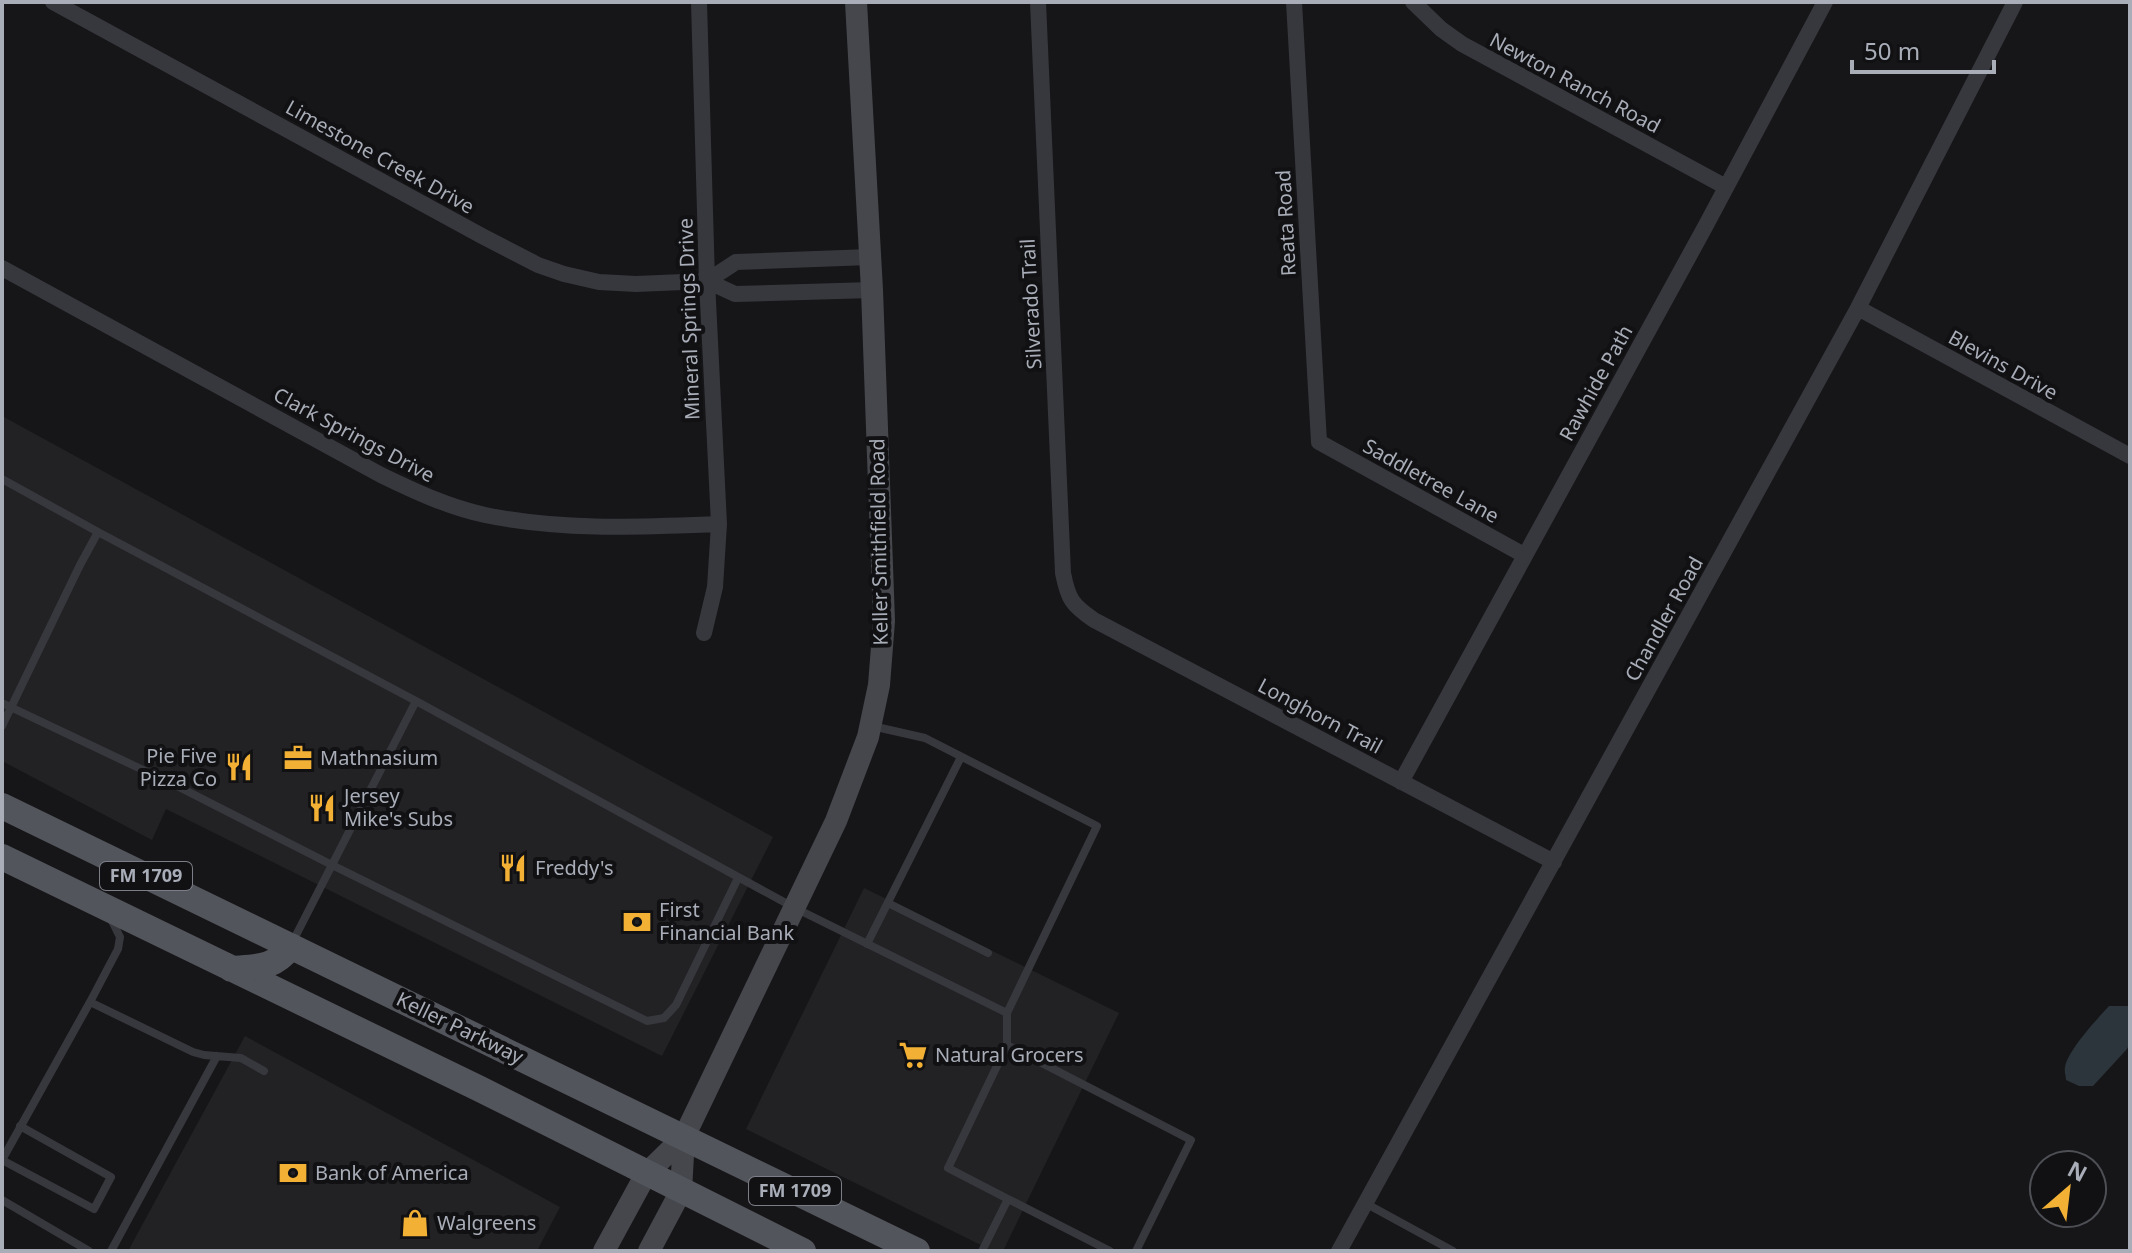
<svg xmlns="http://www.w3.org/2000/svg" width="2132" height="1253" font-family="'Noto Sans',sans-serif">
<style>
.built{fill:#222225}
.water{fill:#2c353c}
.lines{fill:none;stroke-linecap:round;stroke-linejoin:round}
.service{stroke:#37383d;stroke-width:8}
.minor{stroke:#37383d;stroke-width:16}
.secondary{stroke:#45474d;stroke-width:22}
.primary{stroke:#53555c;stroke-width:26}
.labels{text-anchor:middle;stroke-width:8;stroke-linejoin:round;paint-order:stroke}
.shield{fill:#111113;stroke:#7b7e86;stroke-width:2}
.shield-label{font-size:18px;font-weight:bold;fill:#a8adb8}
.street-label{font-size:20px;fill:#a8adb8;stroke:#111113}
.poi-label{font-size:20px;fill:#a8adb8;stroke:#111113;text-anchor:start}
</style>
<rect width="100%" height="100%" fill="#161618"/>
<path class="built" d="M2,416l771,421 -111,219 -496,-247 -14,31 -150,-79z
M864,888l255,125 -116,238h-10l-247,-122z
M245,1036l315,171 -23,44h-409z"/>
<path class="water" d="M2109,1006h21v37l-3,6 -34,37h-14l-13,-6c0,-4 -2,-9 -1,-13 3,-17 33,-49 44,-61z"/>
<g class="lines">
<path class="service" d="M2,479l96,53
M2,703l179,85 151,77 315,156 17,-3 12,-13 62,-127
M2,726l78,-161 18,-33 318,169 379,207 212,105v32l-59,123 60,31 -26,52
M872,726l53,12 172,88 -90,187
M888,903l100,50
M292,943l124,-242
M867,944l94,-187
M90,1002l28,-53 2,-12 -9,-18
M1007,1045l184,95 -55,111
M2,1160l88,-158 103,50 11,3 37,3 23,13
M2,1160l92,49 17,-32 -91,-51
M1008,1199l102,52
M2,1200l87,51
M1365,1203l88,48
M111,1251l106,-195"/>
<path class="minor" d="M53,2l429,234 56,29 26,9 35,8 37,2 71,-3 28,13 137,-4
M699,2l8,279 12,243 -4,63 -11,46
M1038,2l25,571c5,26 9,32 31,47l460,242
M1294,2l25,440 205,113
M1413,2l28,27 21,15 264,143
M2,268l379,207c33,16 67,32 104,40 77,16 155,12 234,9
M707,281l29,-19 134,-5
M1858,308l272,148
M1401,782l304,-555 120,-225
M1339,1251l519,-943 157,-306"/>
<path class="secondary" d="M604,1251l42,-77 38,-37 152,-316 32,-84 11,-52 5,-64 -12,-331 -16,-288
M649,1251l32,-60 3,-54"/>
<path class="primary" d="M2,806l915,445
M2,857l478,232 323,162
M231,969c26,-2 43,0 60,-23"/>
</g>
<defs>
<symbol id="office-bare" viewBox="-9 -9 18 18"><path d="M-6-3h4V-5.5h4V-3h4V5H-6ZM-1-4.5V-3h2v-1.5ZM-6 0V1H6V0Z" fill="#f2b134" stroke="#111113" stroke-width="2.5" paint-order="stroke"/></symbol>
<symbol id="restaurant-bare" viewBox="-9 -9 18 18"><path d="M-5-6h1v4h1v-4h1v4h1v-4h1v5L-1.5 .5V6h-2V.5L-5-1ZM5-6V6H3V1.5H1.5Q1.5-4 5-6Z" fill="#f2b134" stroke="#111113" stroke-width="2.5" paint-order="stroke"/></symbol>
<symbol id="bank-bare" viewBox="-9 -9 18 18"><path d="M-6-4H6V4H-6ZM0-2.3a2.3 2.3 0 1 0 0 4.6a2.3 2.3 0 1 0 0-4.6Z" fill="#f2b134" stroke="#111113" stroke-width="2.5" paint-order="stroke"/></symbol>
<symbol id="supermarket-bare" viewBox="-9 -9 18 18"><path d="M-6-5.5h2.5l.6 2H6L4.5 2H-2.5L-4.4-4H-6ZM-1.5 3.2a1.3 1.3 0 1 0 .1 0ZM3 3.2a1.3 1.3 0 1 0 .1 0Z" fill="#f2b134" stroke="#111113" stroke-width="2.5" paint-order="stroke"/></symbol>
<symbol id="shop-bare" viewBox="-9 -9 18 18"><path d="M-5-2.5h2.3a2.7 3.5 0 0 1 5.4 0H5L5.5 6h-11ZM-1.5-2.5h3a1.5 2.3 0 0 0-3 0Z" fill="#f2b134" stroke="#111113" stroke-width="2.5" paint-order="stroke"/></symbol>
</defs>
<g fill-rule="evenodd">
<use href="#office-bare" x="278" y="738" width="40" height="40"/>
<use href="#restaurant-bare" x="219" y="747" width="40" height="40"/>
<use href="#restaurant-bare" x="302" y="788" width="40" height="40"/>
<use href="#restaurant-bare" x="493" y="848" width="40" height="40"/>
<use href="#bank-bare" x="617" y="902" width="40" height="40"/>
<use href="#supermarket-bare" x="893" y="1035" width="40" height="40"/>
<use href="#bank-bare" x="273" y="1153" width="40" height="40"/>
<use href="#shop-bare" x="395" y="1203" width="40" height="40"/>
</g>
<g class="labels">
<g class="shield">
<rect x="100" y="862" width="92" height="28" rx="6"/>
<rect x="749" y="1177" width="92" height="28" rx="6"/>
</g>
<g class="shield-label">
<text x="146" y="882">FM 1709</text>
<text x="795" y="1197">FM 1709</text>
</g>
<g class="street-label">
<text transform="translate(1575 83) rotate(28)" y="7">Newton Ranch Road</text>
<text transform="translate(380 157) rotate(29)" y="7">Limestone Creek Drive</text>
<text transform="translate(1286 223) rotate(-93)" y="7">Reata Road</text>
<text transform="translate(1031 304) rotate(-93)" y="7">Silverado Trail</text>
<text transform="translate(689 319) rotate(-92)" y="7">Mineral Springs Drive</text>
<text transform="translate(2003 365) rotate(29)" y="7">Blevins Drive</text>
<text transform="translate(1596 383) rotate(-61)" y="7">Rawhide Path</text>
<text transform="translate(354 435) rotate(28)" y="7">Clark Springs Drive</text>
<text transform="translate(1431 481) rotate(29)" y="7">Saddletree Lane</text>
<text transform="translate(879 542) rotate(-91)" y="7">Keller Smithfield Road</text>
<text transform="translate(1664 619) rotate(-61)" y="7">Chandler Road</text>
<text transform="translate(1320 716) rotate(28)" y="7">Longhorn Trail</text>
<text transform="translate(460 1028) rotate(26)" y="7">Keller Parkway</text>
</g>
<g class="poi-label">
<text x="217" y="763" text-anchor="end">Pie Five<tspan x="217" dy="23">Pizza Co</tspan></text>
<text x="320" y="765">Mathnasium</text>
<text x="344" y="803">Jersey<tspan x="344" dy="23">Mike's Subs</tspan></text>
<text x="535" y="875">Freddy's</text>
<text x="659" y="917">First<tspan x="659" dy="23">Financial Bank</tspan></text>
<text x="935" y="1062">Natural Grocers</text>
<text x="315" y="1180">Bank of America</text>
<text x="437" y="1230">Walgreens</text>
</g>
</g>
<rect width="2132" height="1253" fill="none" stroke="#a8adb8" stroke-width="8"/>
<g transform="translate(2068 1189) rotate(28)"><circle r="38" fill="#111113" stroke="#4d4f55" stroke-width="2"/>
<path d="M0-6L14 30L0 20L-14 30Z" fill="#f2b134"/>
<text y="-12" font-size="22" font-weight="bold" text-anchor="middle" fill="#a8adb8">N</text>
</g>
<path d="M1852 60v12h142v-12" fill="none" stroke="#a8adb8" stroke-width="4"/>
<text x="1864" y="60" font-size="24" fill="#a8adb8" stroke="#111113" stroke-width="6" paint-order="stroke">50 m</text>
</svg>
